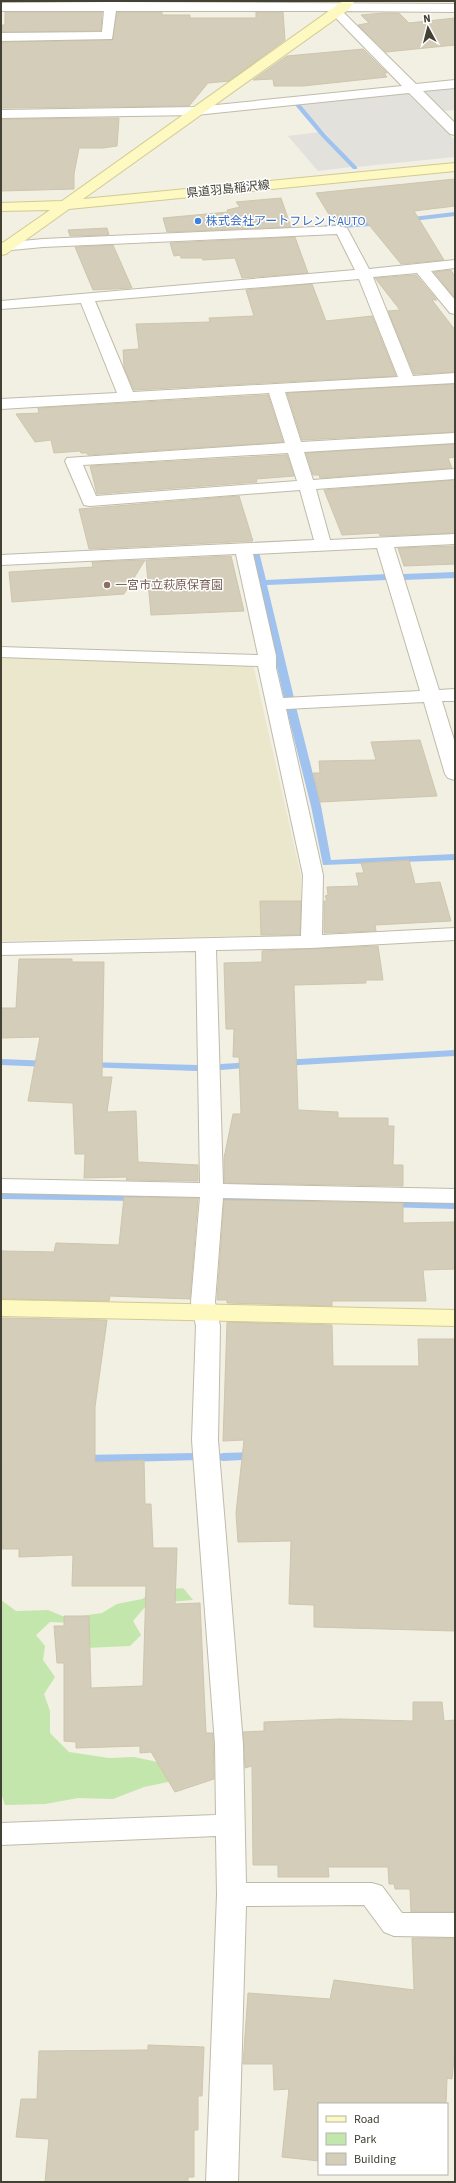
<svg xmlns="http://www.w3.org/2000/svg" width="456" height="2183" font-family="'Source Sans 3','Noto Sans JP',sans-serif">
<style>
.education{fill:#ebe7cd}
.green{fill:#c3e6ac}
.parking{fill:#e2e1dc}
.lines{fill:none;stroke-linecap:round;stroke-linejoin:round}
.stream{fill:#9fc2ef;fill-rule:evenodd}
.building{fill:#d3cdb9;stroke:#cec6ac}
.street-casing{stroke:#c0bba9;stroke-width:2}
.secondary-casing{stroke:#d2ca93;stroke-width:2}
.street{fill:#fff;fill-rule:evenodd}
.secondary{fill:#fef8c1;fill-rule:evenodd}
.shop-dot{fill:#3f7fe0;stroke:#fff;stroke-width:1.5}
.education-dot{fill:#8d6e63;stroke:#fff;stroke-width:1.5}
.labels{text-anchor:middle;stroke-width:3;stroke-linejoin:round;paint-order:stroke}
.far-street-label{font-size:12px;fill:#434034;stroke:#fff}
.far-shop-label{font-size:12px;fill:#366cbe;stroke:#fff;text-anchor:start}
.far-education-label{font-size:12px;fill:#785e54;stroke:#fff;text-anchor:start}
</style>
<rect width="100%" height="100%" fill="#f2efe3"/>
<path class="education" d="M1,655l252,9 48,212 1,56 -10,3 -291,6z"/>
<path class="green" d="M183,1588l10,12 -25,2 -23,5 -12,14 8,14 -11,11 -44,2 -8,-25 -28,-1 -14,13 9,11 -2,14 12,17 -11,17 6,17v22l19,19 40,6 25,-1 33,7 1,18 -24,5 -31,12 -35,-1 -33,6 -40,1 -4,-12v-193l15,11 32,-1 19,8 35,-5 15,-9 25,-5 12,-8z"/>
<path class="parking" d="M455,88v22l-13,1 -20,-19z
M406,92l49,48v17l-99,10 -58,-64z
M320,132l31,35 -33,4 -30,-35z"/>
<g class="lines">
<path class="stream" d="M295,103h4l27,32 31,32v2h-4l-31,-32 -27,-32z
M455,212v4l-51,6 -4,-2 4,-2z
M383,221h3v4l-60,4 -4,-2 4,-2z
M255,549l4,3 7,28 122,-6 4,3 -4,3 -121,5 27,113 -5,3 -5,-3 -33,-146z
M455,572v6l-51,2 -4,-3 4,-3z
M291,704l5,3 25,99 10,54 124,-6v6l-132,5 -12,-59 -25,-99z
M455,1050v6l-173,10 -5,-3 5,-3z
M1,1059l49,2 5,3 -5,3 -49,-2z
M88,1062l109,3 5,3 -5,3 -113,-4 -1,-2z
M253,1062l5,3 -1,2 -36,3 -5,-3 5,-3z
M1,1191l137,2 6,4 -6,4 -137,-2z
M228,1195l82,3 6,4 -6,4 -86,-5 -2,-2 2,-2z
M388,1200l67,1v8l-71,-2 -2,-3z
M256,1452l4,1 2,3 -2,3 -37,2 -4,-1 -2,-3 2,-3 4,-1z
M195,1453l4,1 2,3 -2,3 -117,3 -4,-1 -2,-3 2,-3 4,-1z"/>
</g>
<path class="building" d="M5,12h97l-1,19 -100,1v-7h4z
M117,12h45v3h28v3h66v-6h27l2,28 -56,41 -21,2 -19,23 -188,2v-66l111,-2z
M383,13h16l10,10 46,-5v27l-69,7 -28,-27 11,-2 -8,-8z
M363,49l24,24h-3l3,4 -84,9h-29l-1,-7 -20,1 34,-24z
M119,118l-2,28 -14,2h-24l-5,26v15l-73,2v-72z
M455,179v27l-41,5 30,49 -43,4 -36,-44 -31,3 -18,-30z
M281,198l10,29 -124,5 -4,-14 65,-6 -1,-2 13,-3 -4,-5z
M107,228l2,7 -39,1 -2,-6z
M295,237l13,36 -66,5 -7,-20 -32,2 -1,-2h-21l-1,-3 -6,1 -4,-13z
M113,245l19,43 -39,2 -18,-43z
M451,270l4,7v21l-21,-26z
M416,275l21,25h-5l23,30v42l-41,2 -26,-63 12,-1 -25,-32z
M312,284l14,37 46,-5 24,60 -262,14 -10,-23 -1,-17 16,-1 -3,-25 74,-2 -1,-4 45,-2 -8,-26z
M455,384v48l-153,8 -15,-47z
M268,395l15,47 -195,13 -1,-2h-6l-1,-2 -26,2 -3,-13 -16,2 -19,-28 23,-1 -1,-5z
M455,444v13l-7,1 4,10 -132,10 -1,-3h-6l-7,-22z
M287,455l7,21 -38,3 1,3 -160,12 -7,-28z
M455,480v53l-75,3 -1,-3 -37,2 -18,-45z
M239,496l14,45 -164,8 -10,-40z
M455,546v18l-51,2 -6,-18z
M231,556l13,55 -93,4 -5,-55z
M145,560l-21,34 -112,8 -3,-30 84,-5 -1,-5z
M420,740l17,56 -117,6 -7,-29h7l-1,-12 57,-1 -5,-18z
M409,860l6,24 25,-2 11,39 -76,4 1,6 -52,2v-32h3l-2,-5 3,-1 -1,-8 32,-1 -3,-13h8l-3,-10z
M260,901h41l-1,34h-39z
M378,946l5,34h-17v3l-72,2 4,125 40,2v6h50v8h6l-1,39h10v21l-179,-3v-25l9,-44h8l-2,-57h-6l1,-28h-8l-2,-66 38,-1v-11z
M19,959h53v3h32l-2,115h10l-5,35 29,-1 2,51 60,3v16l-72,-1 1,-3 -43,1 1,-24h-10l-2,-51 -45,-2 12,-64 -39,1v-30h15z
M124,1197l74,1 -8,101 -80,-3 -1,5 -108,-2v-48l53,1 2,-9 63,2z
M224,1200l179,3v20l52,-1v47l-32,1 3,31h-94v5l-105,-3v-3h-10z
M1,1318l106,2 -12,87v55l49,-2 1,44h6l2,44h24l-2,56 25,-1 6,130h7l1,46 -39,13 -24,-40 -11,1v-7l-64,2v-6l-12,-1v-78h-7l-3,-37h10v-10h25l2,72 52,-2 3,-100h-74l1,-31 -54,2v-8h-17z
M227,1322l105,3 1,41h86l-1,-27h37v292l-141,-4v-22l-25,-1 2,-63 -53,1 -2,-29 8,-73 -21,1z
M413,1702h29l2,19 11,-1v192h-44l-1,-23h-15l-1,-5h-5l-1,-17h-60l1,10h-51v-12h-25l-1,-99 -7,2 -2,-36 21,-1v-9l76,-3 73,2z
M412,1938h43v111l-3,30 -5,-1 -1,26h-127v57l-37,-4 7,-68 -15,1 -1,-26h-30l5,-71 82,6 4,-19 80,10z
M148,2045l56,2 -2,49h-4v34h-4v47h-6v5h-143l4,-43 -33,-2 5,-38h16l2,-48 109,-1z"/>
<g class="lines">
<defs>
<path id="street" d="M110,2l345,2v8l-113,-1 74,73 39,-4v8l-32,3 32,32v12l-5,-1 -41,-41 -213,22 -195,3v-8l195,-3 206,-21 -73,-75h-213l-4,28 -111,2v-8l101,-1 2,-21h-103v-8z
M338,226l9,2 22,41 86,-9v8l-24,3 24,29v14l-5,-1 -33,-40 -44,4 40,99 42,-3v10l-170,9 16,50 154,-9v10l-151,9 9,28 142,-11v10l-139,10 14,51 125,-6v10l-61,3 45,143 16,-1v12h-13l13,42v37l-7,-2 -3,-4 -21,-72 -138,7 37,166 -1,60 133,-7v12l-144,8 -95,2 7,234 232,5v14l-232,-5 -8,104 5,24 -2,114 25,304 3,139h126l10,3 20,27h53v24l-61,-1 -10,-4 -20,-27 -118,1 -8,276h-32l11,-287 -1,-59 -215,9v-22l215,-8 -1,-71 -23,-304 4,-114 -5,-24 9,-105 -199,-4v-14l199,4 -4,-232 -195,4v-12l300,-7 2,-61 -45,-209 -257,-9v-10l257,8 -22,-101 -235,11v-10l313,-15 -14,-50 -210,16 -6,-1 -19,-44 2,-3 218,-15 -16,-50 -268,16v-10l116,-6 -36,-90 -80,6v-8l354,-31 -18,-36 -294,13 -42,4v-8l42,-4zM359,279l39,98 -265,15 -38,-91zM288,453l9,28 -201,15 -13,-31zM377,548l43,143 -137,7 -7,-30v-12l-23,-102z"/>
<path id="secondary" d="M343,1h12l-7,9 -265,189 372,-36v8l-386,38 -63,45 -5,1v-11l49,-34 -49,1v-8l61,-2z
M1,1300l454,10v16l-454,-10z"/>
</defs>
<use href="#street" class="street-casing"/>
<use href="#secondary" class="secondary-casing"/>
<use href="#street" class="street"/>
<use href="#secondary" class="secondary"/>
</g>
<circle class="shop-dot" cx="198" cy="221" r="4"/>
<circle class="education-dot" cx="107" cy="585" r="4"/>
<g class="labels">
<g class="far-street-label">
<text transform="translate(228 189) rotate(-6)" y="4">県道羽島稲沢線</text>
</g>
<g class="far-shop-label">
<text x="206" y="225">株式会社アートフレンドAUTO</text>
</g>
<g class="far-education-label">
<text x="115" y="589">一宮市立萩原保育園</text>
</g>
</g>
<rect width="456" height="2183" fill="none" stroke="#434034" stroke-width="4"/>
<rect x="318" y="2103" width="130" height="72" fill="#ffffff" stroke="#b4b3ae"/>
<rect x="326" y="2116" width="20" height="6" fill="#fef8c1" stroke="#b4b3ae"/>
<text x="354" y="2123" font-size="12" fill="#434034">Road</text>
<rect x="326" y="2133" width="20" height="12" fill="#c3e6ac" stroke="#b4b3ae"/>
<text x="354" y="2143" font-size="12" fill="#434034">Park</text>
<rect x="326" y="2153" width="20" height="12" fill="#d3cdb9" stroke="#b4b3ae"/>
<text x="354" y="2163" font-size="12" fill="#434034">Building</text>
<g transform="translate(428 28) rotate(353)" stroke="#ffffff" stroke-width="3" paint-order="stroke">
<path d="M0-3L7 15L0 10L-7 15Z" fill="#434034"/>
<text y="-6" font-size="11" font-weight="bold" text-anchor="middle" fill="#434034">N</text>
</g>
</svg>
